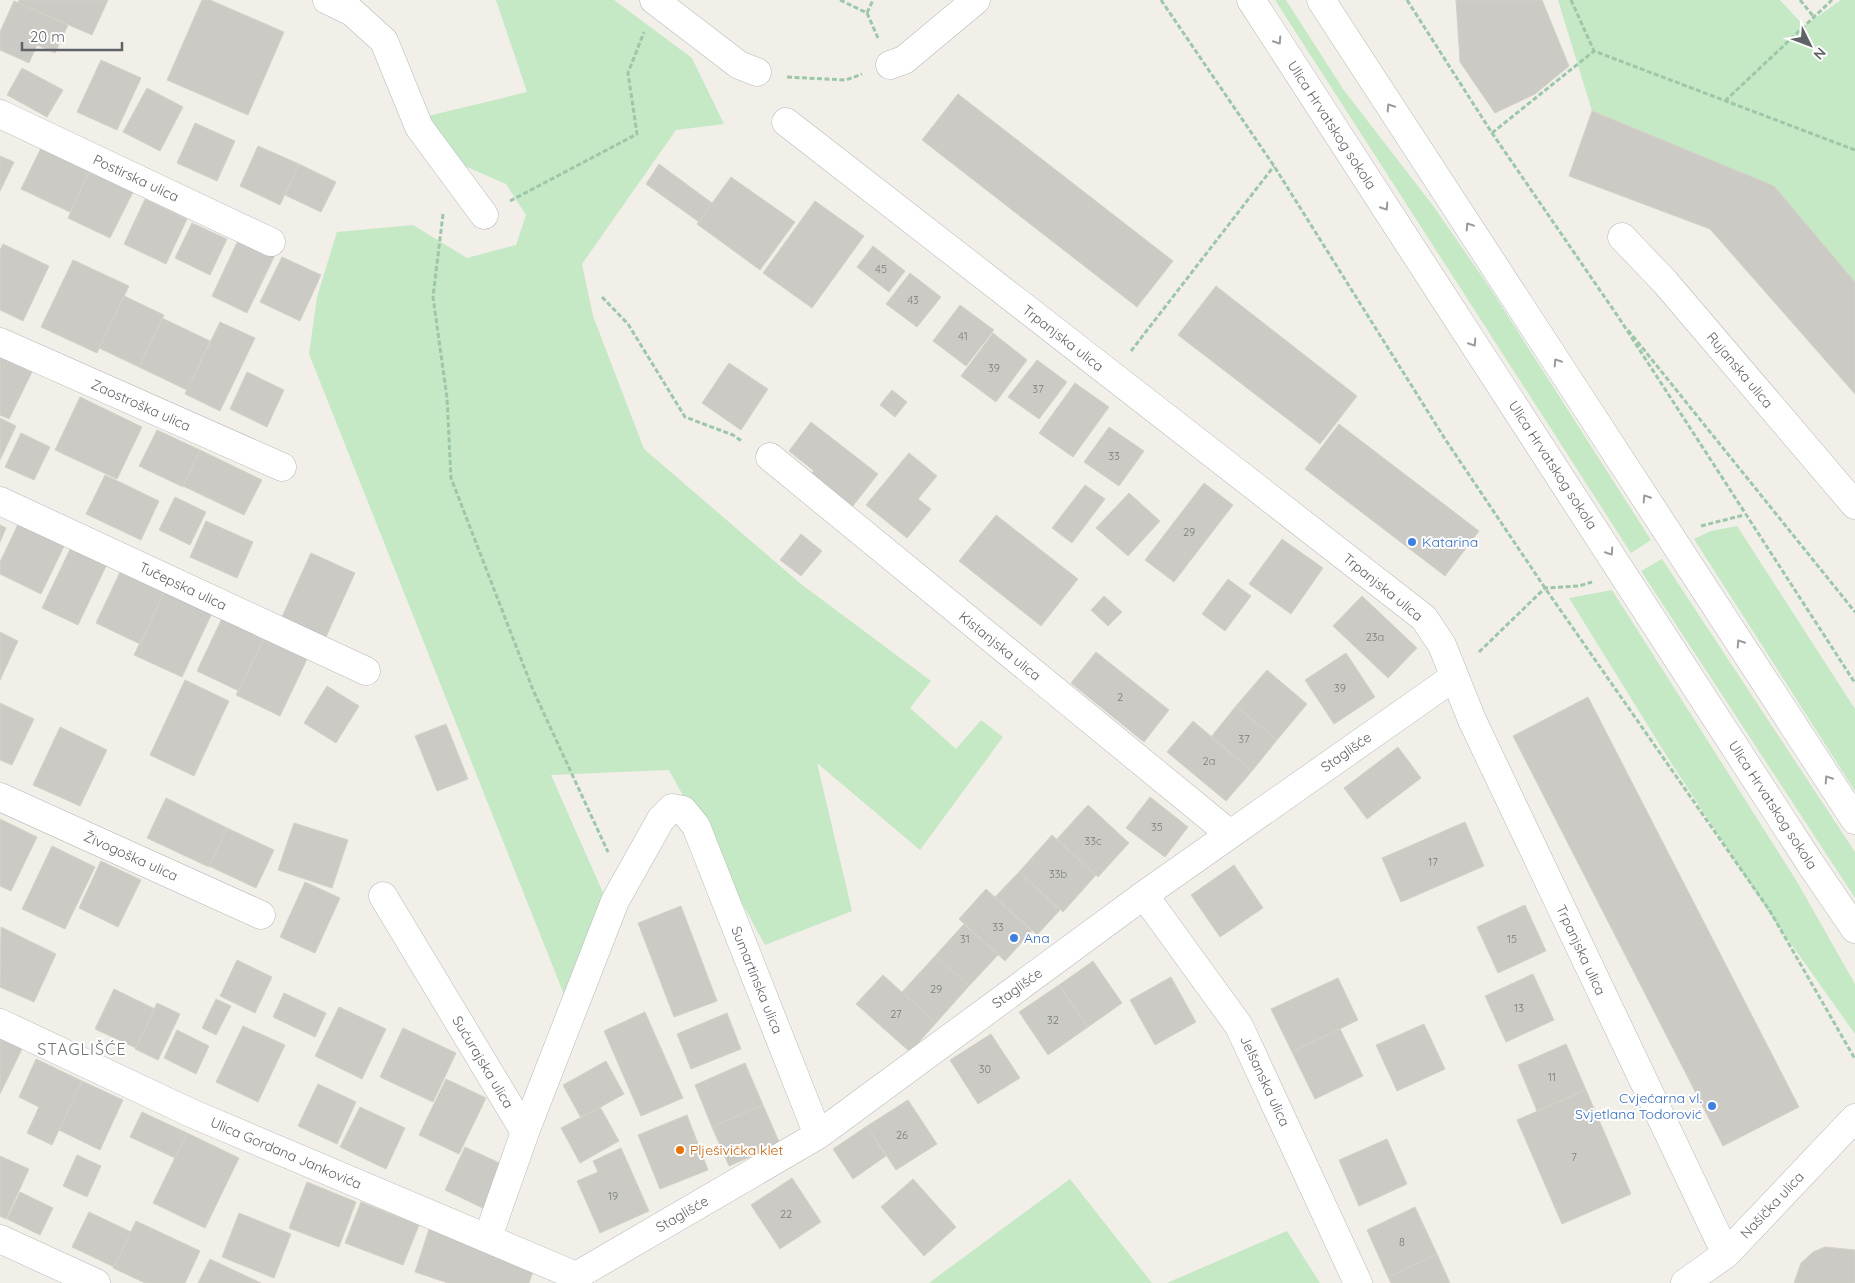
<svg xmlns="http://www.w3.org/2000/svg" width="1855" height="1283" font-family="Quicksand,sans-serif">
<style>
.green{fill:#c5e8c5}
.building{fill:#cccac5;stroke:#d6d1c6}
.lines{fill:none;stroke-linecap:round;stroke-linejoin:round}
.minor-casing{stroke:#b5b8bc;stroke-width:29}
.path{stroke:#9cc7a9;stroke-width:3;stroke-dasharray:5 2.5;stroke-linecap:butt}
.minor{stroke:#fff;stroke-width:28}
.oneway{stroke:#979a9d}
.shop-dot{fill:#3f7fe0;stroke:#fff;stroke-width:2}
.food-dot{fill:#e8710a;stroke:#fff;stroke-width:2}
.labels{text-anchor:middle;stroke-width:4;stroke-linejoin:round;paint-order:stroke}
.number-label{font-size:11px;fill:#7a7d7f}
.street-label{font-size:14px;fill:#5f6368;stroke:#fff}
.shop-label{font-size:14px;fill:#366cbe;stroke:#fff;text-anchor:start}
.food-label{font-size:14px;fill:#c56008;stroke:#fff;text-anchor:start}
.quarter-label{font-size:16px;letter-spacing:1px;fill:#70757a;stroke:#fff}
</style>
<rect width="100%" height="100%" fill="#f1efe8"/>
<path class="green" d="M496,0h118l78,58 32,66 -48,6 -94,134 11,52 51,133 157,135 130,97 -21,27 46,41 25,-29 22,17 -83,113 -103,-87 35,148 -87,34 -96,-175 -118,5 53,120 -37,107 -258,-648 8,-57 20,-65 76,-7 54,33 49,-13 10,-30 -20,-31 -48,-21 -34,-46 103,-25z
M1275,0h11l57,89 91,118 56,81 161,252 -20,13z
M1558,0h222l24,26 37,-26h14v282l-81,-96 -182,-75z
M1737,526l118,183v82l-161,-252 17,-8z
M1662,559l193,293v46l-214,-327z
M1612,590l184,290 59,104v50l-85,-120 -102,-156 -99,-160z
M1070,1179l82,104h-223z
M1287,1231l33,52h-153z"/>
<path class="building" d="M19,0h89l-16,35 -74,-32z
M202,0h8l74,32 -36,83 -81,-35z
M1456,0h86l27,66 -34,28 -40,19 -35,-51z
M14,1l54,24 -13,28 -18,-8 -8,18 -29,-13v-18z
M101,60l40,18 -24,52 -40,-18z
M22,68l41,22 -16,27 -40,-22z
M147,88l36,19 -23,44 -37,-19z
M958,94l215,167 -36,46 -215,-167z
M1592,111l182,75 81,96v112l-145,-165 -141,-53z
M195,123l40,18 -18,40 -40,-18z
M42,146l48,23 -20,43 -49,-23z
M258,146l41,18 -19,41 -40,-19z
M0,156l14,6 -14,29z
M299,164l37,18 -15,30 -36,-17z
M659,164l53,39 -13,19 -53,-38z
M90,169l44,21 -24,48 -42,-20z
M731,177l64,45 -35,48 -63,-46z
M145,199l42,20 -21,45 -42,-20z
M815,201l49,35 -52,72 -49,-35z
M192,223l35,16 -17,36 -35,-17z
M240,236l36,17 -29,60 -35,-17z
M3,244l46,22 -26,55 -23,-11v-60z
M873,246l32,25 -16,21 -32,-25z
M282,257l39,18 -21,46 -40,-19z
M73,260l56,26 -32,67 -56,-26z
M910,273l31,24 -24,30 -31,-23z
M1216,286l141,110 -37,48 -142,-109z
M124,296l40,19 -25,52 -40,-19z
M960,305l34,25 -28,36 -33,-25z
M162,318l48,23 -23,49 -48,-23z
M220,322l35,16 -35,73 -35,-17z
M993,333l34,27 -31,42 -35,-26z
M0,357l32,15 -23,47 -9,-4z
M1037,360l30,22 -28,37 -31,-22z
M729,363l39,26 -27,41 -39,-27z
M247,372l37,18 -17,37 -37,-18z
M1075,383l34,24 -36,50 -34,-24z
M892,390l15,12 -12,15 -15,-12z
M80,397l62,30 -25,52 -62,-29z
M0,418l16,8 -16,34z
M811,422l67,52 -26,33 -42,-33 4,-3 -25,-20z
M1339,424l140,107 -34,45 -140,-107z
M1109,427l35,24 -25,35 -35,-24z
M157,430l43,20 -17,37 -44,-21z
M21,433l29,14 -16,33 -29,-13z
M200,450l62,30 -18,35 -61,-29z
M909,453l28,23 -19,23 13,10 -24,29 -41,-33z
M105,475l54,26 -18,39 -55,-26z
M1204,483l29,22 -59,77 -29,-22z
M1085,485l20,14 -33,44 -20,-15z
M1129,493l31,28 -32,35 -32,-28z
M175,497l31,15 -16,33 -31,-15z
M996,515l82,64 -37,47 -82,-65z
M20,520l46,22 -25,52 -41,-20v-12z
M206,521l47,21 -16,36 -47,-21z
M0,525l6,3 -6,14z
M801,534l21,17 -21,25 -21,-16z
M1282,539l41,29 -32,46 -42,-30z
M72,545l36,17 -30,63 -36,-17z
M311,553l44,20 -30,66 -44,-20z
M122,568l44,21 -26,55 -44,-21z
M1228,579l23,17 -26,35 -23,-17z
M166,589l47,22 -31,66 -48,-22z
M1104,596l18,16 -14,14 -17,-16z
M1362,596l55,52 -29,30 -55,-52z
M224,614l42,20 -27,57 -42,-20z
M0,632l18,9 -18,39z
M266,634l43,21 -29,61 -44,-21z
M1096,652l73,58 -25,32 -73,-59z
M1346,653l29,44 -41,27 -29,-44z
M1267,670l40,34 -30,36 -41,-34z
M185,680l44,21 -35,75 -44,-21z
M327,686l32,20 -23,37 -32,-20z
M1588,697l211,410 -76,39 -210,-410z
M0,703l34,16 -22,46 -12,-5z
M1236,706l41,34 -25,31 -41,-34z
M1193,721l59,50 -26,30 -59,-49z
M446,724l22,55 -31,12 -22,-55z
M60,727l47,23 -27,56 -47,-21z
M1398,747l23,31 -54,41 -23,-31z
M1150,797l38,30 -23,30 -39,-29z
M166,798l61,30 -18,39 -62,-29z
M1088,805l41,38 -31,34 -41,-38z
M0,819l37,18 -26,54 -11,-5z
M1465,822l19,44 -83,36 -19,-44z
M294,823l54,17 -16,48 -54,-18z
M227,828l47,22 -18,38 -47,-22z
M1052,835l44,40 -33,37 -44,-40z
M52,846l43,21 -30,62 -43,-20z
M101,861l40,19 -23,47 -39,-19z
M1234,865l29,43 -43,29 -29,-42z
M1019,872l41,38 -23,25 -42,-38z
M305,882l35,16 -25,55 -35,-16z
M986,889l46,42 -27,30 -46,-42z
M1525,905l21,46 -48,22 -21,-46z
M681,906l36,95 -43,16 -36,-94z
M964,924l34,31 -29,31 -34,-30z
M1,927l55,27 -22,48 -34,-15z
M935,956l34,30 -33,37 -34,-31z
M237,960l35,17 -17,36 -35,-17z
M1093,961l29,42 -34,24 -29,-42z
M1533,974l21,46 -48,22 -21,-46z
M883,975l53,48 -26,29 -54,-48z
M1171,977l25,45 -41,23 -25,-45z
M1338,978l20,42 -66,32 -21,-43z
M1059,985l29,42 -40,28 -29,-43z
M114,989l41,20 -19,39 -41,-19z
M284,993l42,20 -11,24 -42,-20z
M216,999l15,7 -15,29 -14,-7z
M157,1003l23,11 -22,46 -23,-11z
M339,1007l47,22 -24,50 -47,-23z
M645,1012l38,86 -42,18 -37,-85z
M727,1013l14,36 -50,20 -14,-35z
M1424,1024l21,45 -48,22 -21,-46z
M243,1026l42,19 -27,57 -42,-20z
M403,1028l53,25 -23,49 -53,-25z
M1340,1029l23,47 -48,23 -23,-47z
M177,1030l32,16 -13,28 -32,-16z
M991,1034l29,44 -42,26 -28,-44z
M0,1036l23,11 -23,47z
M1566,1044l20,46 -49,21 -19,-46z
M36,1059l46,22 -30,64 -25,-12 12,-26 -20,-10z
M606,1061l18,33 -43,24 -18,-33z
M745,1063l18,42 -51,22 -17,-42z
M446,1079l40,19 -27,56 -40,-19z
M82,1081l41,19 -23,50 -41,-20z
M318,1084l38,18 -19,42 -39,-18z
M1586,1090l45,104 -69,30 -45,-104z
M908,1100l29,44 -41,26 -29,-44z
M763,1105l17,39 -51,22 -17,-39z
M360,1107l45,21 -19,41 -46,-22z
M600,1107l19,34 -39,22 -19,-35z
M142,1112l45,21 -12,25 -45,-21z
M687,1115l21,55 -48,19 -22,-54z
M867,1126l19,30 -33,23 -20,-30z
M187,1133l52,25 -34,70 -52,-25z
M1387,1139l20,45 -48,22 -20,-46z
M465,1147l43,20 -21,43 -42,-20z
M621,1148l28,63 -49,22 -23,-52 21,-9 -5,-11z
M77,1155l24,11 -14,31 -24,-11z
M0,1156l29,13 -23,50 -6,-3z
M792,1178l29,44 -41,27 -29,-44z
M913,1179l43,48 -32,29 -43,-49z
M307,1182l49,20 -17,45 -50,-19z
M20,1192l33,16 -13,27 -33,-16z
M361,1202l58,23 -16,40 -58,-22z
M1415,1207l22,47 -49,23 -21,-47z
M89,1212l42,20 -17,35 -42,-20z
M239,1213l52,21 -17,44 -52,-21z
M136,1221l64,30 -15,32h-40l-32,-15z
M429,1229l107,34 -7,20h-81l-33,-11z
M1825,1247l30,3v33h-61l7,-20 12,-11z
M1437,1254l13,29h-59l-3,-6z
M210,1259l51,24h-63z"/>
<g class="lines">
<defs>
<path id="minor" d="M327,0l25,12 32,29 35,86 65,88
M654,0l85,65 18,7
M1251,0l559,863 45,66
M1321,0l534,820
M890,65l14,-5 72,-60
M0,114l271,128
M786,122l638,496 18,27 30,75 254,534
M1622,237l43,45 190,223
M0,342l282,125
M770,457l460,377
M0,501l366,170
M0,797l261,118
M1144,895l95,131 119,257
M383,896l142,236 -37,105
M0,1023l191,90 385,163
M525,1132l90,-231 46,-82 11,-11 11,2 13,16 122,309
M0,1239l96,44
M571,1283l5,-7 242,-141 326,-240 310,-218
M1685,1283l41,-29 129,-136"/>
</defs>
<use href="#minor" class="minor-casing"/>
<path class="path" d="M840,0l27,13 6,-13
M1161,0l113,166 171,273 100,149 225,323 85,148
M1407,0l85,133 127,185 236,365
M1571,0l23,51 261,99
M1800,0l14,17
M867,13l11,25
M787,77l59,3 16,-6
M1725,101l107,-101
M1492,133l102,-82
M510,201l127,-67 -9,-61 16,-41
M443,214l-10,83 14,101 4,80 82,212 75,162
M602,297l26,27 57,93 48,18 10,7
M1628,330l227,282
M1131,351l143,-185
M1701,526l43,-11
M1479,652l66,-64 34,-2 13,-4"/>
<use href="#minor" class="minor"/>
</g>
<defs><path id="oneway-chevron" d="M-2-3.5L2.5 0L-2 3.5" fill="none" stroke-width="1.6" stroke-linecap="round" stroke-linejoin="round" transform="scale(1.25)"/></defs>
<g class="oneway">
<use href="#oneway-chevron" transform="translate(1278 41) rotate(57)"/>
<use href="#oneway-chevron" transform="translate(1390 107) rotate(-123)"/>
<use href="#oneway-chevron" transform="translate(1385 207) rotate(57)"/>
<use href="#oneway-chevron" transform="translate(1469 226) rotate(-123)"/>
<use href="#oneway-chevron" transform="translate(1473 343) rotate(57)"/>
<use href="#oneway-chevron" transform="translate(1557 362) rotate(-123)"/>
<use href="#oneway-chevron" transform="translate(1646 498) rotate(-123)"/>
<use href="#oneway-chevron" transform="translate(1610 552) rotate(57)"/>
<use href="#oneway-chevron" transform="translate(1740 643) rotate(-123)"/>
<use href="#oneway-chevron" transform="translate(1828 779) rotate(-123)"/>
</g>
<g class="shop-dot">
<circle cx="1412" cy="542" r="5"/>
<circle cx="1014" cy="938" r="5"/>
<circle cx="1712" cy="1106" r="5"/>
</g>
<circle class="food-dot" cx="680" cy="1150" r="5"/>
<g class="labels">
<g class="number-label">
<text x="881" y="273">45</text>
<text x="913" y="304">43</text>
<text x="963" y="340">41</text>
<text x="994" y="372">39</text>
<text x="1038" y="393">37</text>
<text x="1114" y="460">33</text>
<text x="1189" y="536">29</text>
<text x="1375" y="641">23a</text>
<text x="1340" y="692">39</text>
<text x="1120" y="701">2</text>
<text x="1244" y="743">37</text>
<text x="1209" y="765">2a</text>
<text x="1157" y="831">35</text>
<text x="1093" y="845">33c</text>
<text x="1433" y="866">17</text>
<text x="1058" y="878">33b</text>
<text x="998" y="931">33</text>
<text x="965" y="943">31</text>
<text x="1512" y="943">15</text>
<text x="936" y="993">29</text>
<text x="1519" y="1012">13</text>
<text x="896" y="1018">27</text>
<text x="1053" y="1024">32</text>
<text x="985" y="1073">30</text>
<text x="1552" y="1081">11</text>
<text x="902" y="1139">26</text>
<text x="1574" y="1161">7</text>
<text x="613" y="1200">19</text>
<text x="786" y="1218">22</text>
<text x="1402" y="1246">8</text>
</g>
<g class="street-label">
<text transform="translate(1332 125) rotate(57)" y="5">Ulica Hrvatskog sokola</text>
<text transform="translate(136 178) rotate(25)" y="5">Postirska ulica</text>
<text transform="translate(1063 338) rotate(38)" y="5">Trpanjska ulica</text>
<text transform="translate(1740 370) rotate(50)" y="5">Rujanska ulica</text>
<text transform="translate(141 405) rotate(24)" y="5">Zaostroška ulica</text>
<text transform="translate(1553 465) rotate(57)" y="5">Ulica Hrvatskog sokola</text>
<text transform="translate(183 586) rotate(25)" y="5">Tučepska ulica</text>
<text transform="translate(1383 587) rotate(39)" y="5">Trpanjska ulica</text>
<text transform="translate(1000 646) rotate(39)" y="5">Kistanjska ulica</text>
<text transform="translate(1346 752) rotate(-35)" y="5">Staglišće</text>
<text transform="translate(1773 805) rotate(57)" y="5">Ulica Hrvatskog sokola</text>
<text transform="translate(131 856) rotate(24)" y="5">Živogoška ulica</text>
<text transform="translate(1581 950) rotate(65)" y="5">Trpanjska ulica</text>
<text transform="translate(757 980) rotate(68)" y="5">Sumartinska ulica</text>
<text transform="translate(1017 988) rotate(-36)" y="5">Staglišće</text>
<text transform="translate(483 1062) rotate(59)" y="5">Sućurajska ulica</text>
<text transform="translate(1265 1081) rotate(65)" y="5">Jelšanska ulica</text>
<text transform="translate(286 1153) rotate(23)" y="5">Ulica Gordana Jankovića</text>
<text transform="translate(1772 1205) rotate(-47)" y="5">Našička ulica</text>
<text transform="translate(682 1214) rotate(-30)" y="5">Staglišće</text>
</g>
<g class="shop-label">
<text x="1422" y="547">Katarina</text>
<text x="1024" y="943">Ana</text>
<text x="1702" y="1103" text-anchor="end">Cvjećarna vl.<tspan x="1702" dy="16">Svjetlana Todorović</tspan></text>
</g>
<g class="food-label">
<text x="690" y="1155">Plješivička klet</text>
</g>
<g class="quarter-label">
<text x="82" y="1055">STAGLIŠĆE</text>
</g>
</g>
<g transform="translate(1810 45) rotate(132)" stroke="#ffffff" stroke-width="4" paint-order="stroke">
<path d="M0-4L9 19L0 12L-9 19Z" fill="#5f6368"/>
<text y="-8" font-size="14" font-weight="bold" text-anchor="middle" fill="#5f6368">N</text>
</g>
<path d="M22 42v8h100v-8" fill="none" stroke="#5f6368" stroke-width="2.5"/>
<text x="30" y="42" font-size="15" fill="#5f6368" stroke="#ffffff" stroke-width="4" paint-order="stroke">20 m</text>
</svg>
